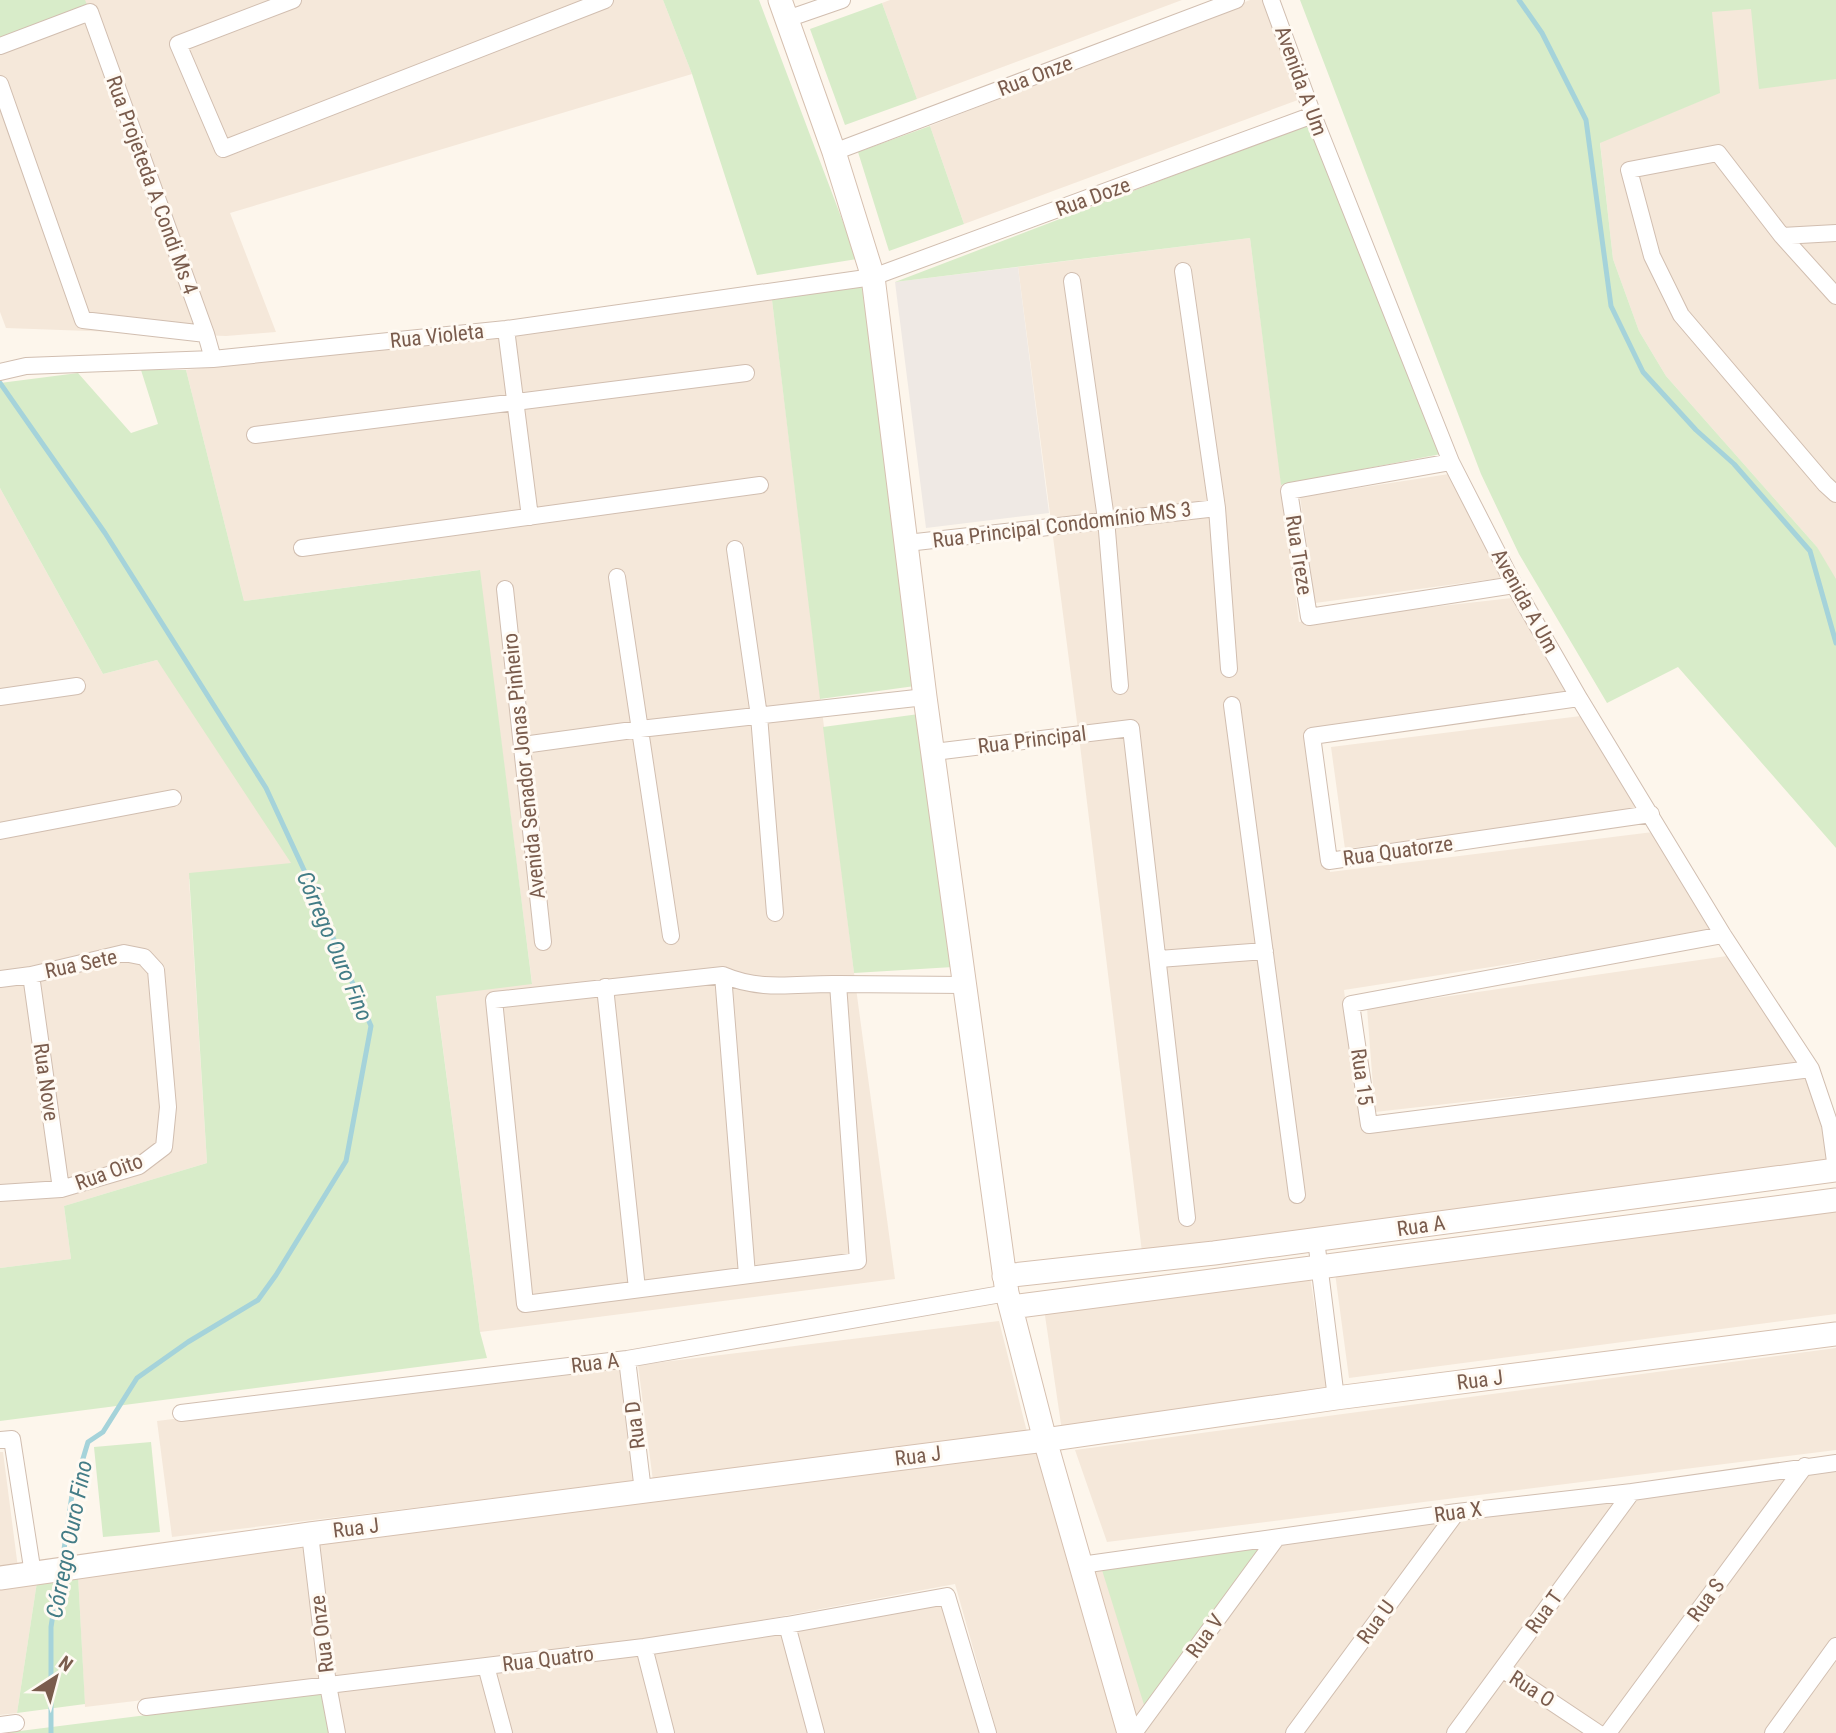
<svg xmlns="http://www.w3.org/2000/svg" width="1836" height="1733" font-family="'Roboto Condensed',sans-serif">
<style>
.residential{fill:#f5e8da}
.industrial{fill:#efe9e4}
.green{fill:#d8ecc9}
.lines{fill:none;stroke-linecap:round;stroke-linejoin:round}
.stream{stroke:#a5d3da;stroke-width:5}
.street-casing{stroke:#d1beb0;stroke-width:18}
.secondary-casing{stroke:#d6c0b0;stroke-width:25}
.street{stroke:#fff;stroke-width:16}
.secondary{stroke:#fff;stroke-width:23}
.labels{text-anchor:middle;stroke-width:6;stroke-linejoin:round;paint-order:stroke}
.street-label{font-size:21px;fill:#7a5c4d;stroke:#fffaf3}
.water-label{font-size:23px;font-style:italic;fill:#437c86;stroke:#fffaf3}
</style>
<rect width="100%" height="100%" fill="#fdf6ec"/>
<path class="residential" d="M84,0h579l29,74 -462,139 46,119 -50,4 -220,-8 -6,-16v-280z
M890,0h292l-265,99 -35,-96z
M1250,0h16l40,97 -342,127 -34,-98z
M1710,0h126v604l-19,-57 -151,-171 -27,-45 -26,-72 -13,-117 119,-49z
M1250,238l49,384 213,-24 56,97 -255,35 17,142 323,-40 60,100 -369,58 17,135 451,-50 20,89 -690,88 -62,-507 -62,-478z
M772,300l82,673 41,306 -415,53 -44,-337 96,-12 -53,-413 -235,31 -58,-231z
M1449,474l52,104 -186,25 -15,-106z
M0,488l103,186 54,-14 147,210 -115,9 18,284 -143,43 7,53 -71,9z
M1581,716l58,94 -294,39 -14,-102z
M1727,956l73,108 -425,48 -8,-104z
M1836,1207v107l-487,64 -14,-105z
M1308,1264l20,128 -266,39 -19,-129z
M999,1321l29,115 -375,45 -15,-116z
M1836,1348v102l-729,92 -32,-92z
M622,1364l15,117 -465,56 -15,-116z
M1041,1450l80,283h-124l-42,-149 -241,45 233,-33 41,137h-651l-9,-48 274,-40 -517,62 -7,-132z
M0,1452h3l15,116 -18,2z
M1836,1466v267h-707l-48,-168z
M37,1582l-20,131 -17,2v-129z"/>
<path class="industrial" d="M1018,267l31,246 -123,15 -31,-246z"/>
<path class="green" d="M0,0h85l5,12 -90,34z
M663,0h96l98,259 -100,16 -65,-201z
M1300,0h536v79l-77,10 -8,-80 -39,3 8,81 -120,50 13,116 26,72 27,45 151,171 19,32v269l-158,-181 -71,36 -88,-149 -38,-80z
M882,3l35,96 -72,26 -35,-96z
M1308,124l133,330 -160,31 -31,-247 -355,44z
M930,126l34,98 -75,27 -31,-99z
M862,286l53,400 -95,13 -48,-399z
M141,370h45l58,231 236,-31 52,414 -96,12 44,336 7,26 -487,63v-153l71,-9 -7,-53 143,-43 -18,-290 102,-10 -134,-203 -54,14 -103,-186v-105l78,-10 53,60 27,-9z
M919,714l34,253 -99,6 -31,-246z
M151,1442l9,90 -57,5 -9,-90z
M1263,1547l-118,161 -43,-138z
M78,1575l7,129 -68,9 20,-131z
M321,1693l8,40h-325z"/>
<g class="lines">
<path class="stream" d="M1519,0l23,33 44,87 25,186 32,66 53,58 38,34 76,87 26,92
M0,383l105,150 161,255 38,82 67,156 -25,135 -70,114 -18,25 -70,42 -51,36 -34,54 -15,10 -16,53 -10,68
M51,1733v-106l8,-51"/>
<defs>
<path id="street" d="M293,0l-115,44 45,105 382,-149
M1271,0l42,115 138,347 63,123 65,113 144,237 88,134 19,56 6,44
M787,19l55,-19
M0,46l90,-34 116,322 7,25
M0,84l83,236 123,14
M834,152l402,-152
M1782,236l54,-3
M1183,271l34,237 12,161
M1072,281l34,238 14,167
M1836,296l-54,-60 -64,-83 -89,17 23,86 29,59 144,169 11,10
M506,329l24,188
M0,372l26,-6 187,-7 293,-30 367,-52 440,-162
M255,435l491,-62
M1451,462l-162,29 20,126 205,-32
M907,543l310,-35
M302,548l458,-63
M735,549l24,167 16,197
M617,577l54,359
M505,589l38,353
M0,697l77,-11
M1579,698l-267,38 17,125 322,-47
M1232,705l65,490
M523,745l117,-16 285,-32
M934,752l197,-24 56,490
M0,831l173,-33
M1723,935l-372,69 18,121 442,-56
M1159,959l106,-8
M31,975l30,214
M723,975l24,300
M0,979l31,-4 93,-22 20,4 12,13 12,137 -4,40 -25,19 -78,23 -61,4
M838,984l20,277 -333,43 -31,-304 229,-25c39,17 74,8 115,9l127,1
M605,987l32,302
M1316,1240l20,158
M627,1359l16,132
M181,1413l446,-54 380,-66
M0,1440l12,-1 21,135
M310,1534l18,151 9,48
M1081,1565l376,-53 175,-20 204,-29
M787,1625l29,108
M644,1647l22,86
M486,1666l18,67
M1502,1669l96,64
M146,1707l498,-60 143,-22 160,-29 41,137
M0,1725l16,-2
M1134,1733l142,-194
M1294,1733l163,-221
M1455,1733l177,-241
M1608,1733l197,-267
M1773,1733l63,-87"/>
<path id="secondary" d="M780,0l54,152 39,125 52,420 82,596 38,147 84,293
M1004,1276l210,-23 622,-83
M1011,1307l825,-107
M0,1578l310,-44 735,-94 291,-42 500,-64"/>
</defs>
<use href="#street" class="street-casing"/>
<use href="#secondary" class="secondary-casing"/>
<use href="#street" class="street"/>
<use href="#secondary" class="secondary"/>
</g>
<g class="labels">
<g class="street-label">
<text transform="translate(1035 76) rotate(-21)" y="7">Rua Onze</text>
<text transform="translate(1301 81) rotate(70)" y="7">Avenida A Um</text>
<text transform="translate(152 185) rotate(70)" y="7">Rua Projeteda A Condi Ms 4</text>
<text transform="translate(1093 197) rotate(-20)" y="7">Rua Doze</text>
<text transform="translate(437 336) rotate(-6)" y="7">Rua Violeta</text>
<text transform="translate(1062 525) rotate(-7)" y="7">Rua Principal Condomínio MS 3</text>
<text transform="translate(1299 555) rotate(81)" y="7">Rua Treze</text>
<text transform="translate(1525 601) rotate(61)" y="7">Avenida A Um</text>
<text transform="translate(1032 740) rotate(-7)" y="7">Rua Principal</text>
<text transform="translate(524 766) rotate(-96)" y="7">Avenida Senador Jonas Pinheiro</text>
<text transform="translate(1398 851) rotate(-8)" y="7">Rua Quatorze</text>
<text transform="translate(81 964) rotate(-12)" y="7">Rua Sete</text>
<text transform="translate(1362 1077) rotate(82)" y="7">Rua 15</text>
<text transform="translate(46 1082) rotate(82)" y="7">Rua Nove</text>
<text transform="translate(109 1172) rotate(-20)" y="7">Rua Oito</text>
<text transform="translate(1421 1226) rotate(-8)" y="7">Rua A</text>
<text transform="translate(595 1363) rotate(-7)" y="7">Rua A</text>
<text transform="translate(1480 1380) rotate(-7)" y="7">Rua J</text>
<text transform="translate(635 1425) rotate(-97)" y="7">Rua D</text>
<text transform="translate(918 1456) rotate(-7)" y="7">Rua J</text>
<text transform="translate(1458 1512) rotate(-8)" y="7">Rua X</text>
<text transform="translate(356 1528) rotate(-7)" y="7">Rua J</text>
<text transform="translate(1706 1600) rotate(-54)" y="7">Rua S</text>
<text transform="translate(1544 1612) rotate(-54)" y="7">Rua T</text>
<text transform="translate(1376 1622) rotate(-54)" y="7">Rua U</text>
<text transform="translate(322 1634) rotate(-97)" y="7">Rua Onze</text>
<text transform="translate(1205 1636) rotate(-54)" y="7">Rua V</text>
<text transform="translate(548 1659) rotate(-7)" y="7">Rua Quatro</text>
<text transform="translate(1532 1689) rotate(33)" y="7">Rua O</text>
</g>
<g class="water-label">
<text transform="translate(335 946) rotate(67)" y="8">Córrego Ouro Fino</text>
<text transform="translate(69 1539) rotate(-79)" y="8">Córrego Ouro Fino</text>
</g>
</g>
<g transform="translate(56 1677) rotate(36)" stroke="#fffaf3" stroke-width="5" paint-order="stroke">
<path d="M0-5L12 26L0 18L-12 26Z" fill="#7a5c4d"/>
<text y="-10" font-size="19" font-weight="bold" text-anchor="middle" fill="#7a5c4d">N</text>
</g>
</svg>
